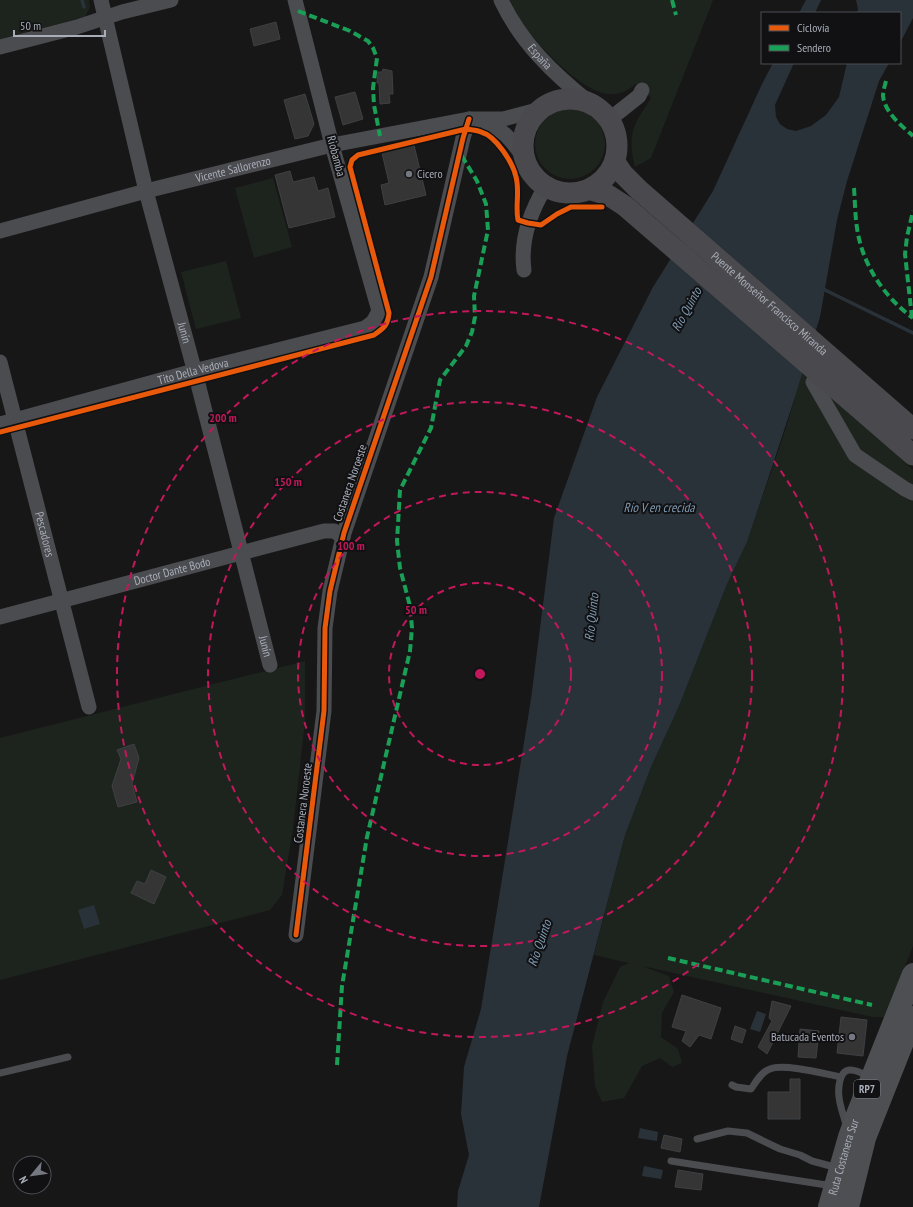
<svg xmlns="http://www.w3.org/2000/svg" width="913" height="1207" font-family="'PT Sans Narrow',sans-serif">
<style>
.green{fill:#1d241e}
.water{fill:#2a3239}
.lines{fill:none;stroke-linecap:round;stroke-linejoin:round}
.stream{stroke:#2a3239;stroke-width:3.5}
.building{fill:#353536;stroke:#3f4043}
.lane{stroke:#4b4c50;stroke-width:7}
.street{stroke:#4b4c50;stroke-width:15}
.secondary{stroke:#4a4a4e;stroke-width:21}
.primary{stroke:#4d4f52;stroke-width:22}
.quiet{stroke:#1a9f57;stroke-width:4;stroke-dasharray:8 4;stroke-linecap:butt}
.cycleway-casing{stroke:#111113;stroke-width:8}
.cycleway{stroke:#e8590c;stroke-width:5}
.ring{fill:none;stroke:#c2185b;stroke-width:2;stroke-dasharray:7 5}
.poi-dot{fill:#757880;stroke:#111113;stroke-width:1.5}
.labels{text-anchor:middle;stroke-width:4;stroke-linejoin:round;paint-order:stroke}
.shield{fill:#111113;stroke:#7b7e86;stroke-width:1}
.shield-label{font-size:11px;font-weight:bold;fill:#a8adb8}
.street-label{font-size:12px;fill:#a8adb8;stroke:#111113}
.poi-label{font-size:12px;fill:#a8adb8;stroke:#111113;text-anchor:start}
.water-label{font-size:13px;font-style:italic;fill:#7f9bb3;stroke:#111113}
.centre{fill:#c2185b;stroke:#111113;stroke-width:2}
.ring-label{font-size:12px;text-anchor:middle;font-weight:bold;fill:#c2185b;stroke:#111113;stroke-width:4;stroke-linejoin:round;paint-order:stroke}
</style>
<rect width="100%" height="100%" fill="#171717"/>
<path class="green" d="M0,0h89l1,7 -5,10 -85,22z
M510,0h203l-3,8 -59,150 -16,9c-8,-33 -2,-42 16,-69l-15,-14c-7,5 -14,10 -23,10 -26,3 -69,-43 -84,-62 -8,-9 -14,-21 -19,-32z
M535 144a35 35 0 1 1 70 0a35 35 0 1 1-70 0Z
M273,178l19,69 -38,11 -19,-70z
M226,261l15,57 -45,11 -15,-57z
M803,371l78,68 32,31v476l-28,71h-13l-230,-51 27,10 5,16 -12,21 -1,24 17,12 4,14 -10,4 -12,-9 -18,8 -18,32 -22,4 -7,-16 -3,-40 11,-44 17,-35 9,-4 -35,-8 31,-120 26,-68 28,-61 48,-122 20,-42 38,-111z
M305,661v60l-12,108 -11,66 -12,15 -270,70v-242z"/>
<path class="water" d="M806,0h15l-6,13h-16z
M856,0h57v18l-13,25v-30h-43l1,-4z
M773,63h21l-19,42 1,12 4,7 7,5 9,2 15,-5 15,-11 13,-18 8,-34h42l-10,18 -32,100 -10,39 -17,97 -25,80 -31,94 -17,51 -20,42 -48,122 -28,61 -26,68 -58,221 -28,151h-82l1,-16 11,-36 -8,-41 3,-47 17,-58 50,-310 23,-181 43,-121 56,-110 60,-96 49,-107z
M94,905l6,19 -16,5 -6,-19z
M757,1011l9,3 -6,18 -10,-3z
M640,1128l18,4 -1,9 -19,-3z
M644,1166l19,4 -2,9 -19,-3z"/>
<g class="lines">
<path class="stream" d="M82,0l2,7
M821,287l4,3 88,43"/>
</g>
<path class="building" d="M276,22l4,17 -26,7 -4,-17z
M383,69l9,2 1,23h-4l1,9 -10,1 -1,-21h-2l1,-11h4z
M355,92l8,27 -20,6 -8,-28z
M305,94l9,30 -6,12 -13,3 -11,-39z
M414,145l12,50 -41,10 -4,-20 8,-2 -7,-30z
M290,171l3,11 21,-5 4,14 10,-3 7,29 -46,11 -14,-53z
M134,744l5,14 -7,26 5,18 -19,5 -6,-21 9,-27 -4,-9z
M151,870l15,7 -12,27 -23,-11 6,-12 8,3z
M682,995l39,13 -10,31 -12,-4 -9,12 -8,-6 4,-10 -14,-4z
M772,1001l19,5 -24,48 -9,-7 14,-26 -3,-3z
M841,1017l26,3 -4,36 -26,-3z
M735,1026l11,4 -4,13 -11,-4z
M800,1029l19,2 -3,27 -18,-1z
M790,1079h10v40h-32v-27h22z
M664,1135l18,4 -2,13 -19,-4z
M678,1170l25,4 -2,16 -26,-3z"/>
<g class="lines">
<path class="lane" d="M0,1073l68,-16
M732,1085l4,2 15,2c5,-7 10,-17 19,-20 14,-6 55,5 71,8
M846,1125c-2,-9 -6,-18 -7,-28 -1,-8 0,-26 10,-27 7,-1 15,4 21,7
M697,1139l31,-8 19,2 33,16 20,6 12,6 26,7
M671,1161l162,25"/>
<g class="street">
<path id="s1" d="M101,0l45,191 51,189 73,285"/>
<path id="s2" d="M501,0c20,43 53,74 89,103"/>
<path d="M0,47l77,-20 45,-15 49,-12"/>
<path d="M610,119l29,-23 3,-6"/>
<path d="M481,122c25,8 29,17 44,37"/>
<path id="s3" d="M0,231l146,-40 186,-46 137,-26h34l38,-10"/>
<path d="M524,270c-4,-30 6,-58 22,-84"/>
<path id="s4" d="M0,362l89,345"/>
<path d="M813,382l42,73 50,34 8,4"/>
<path id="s5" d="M0,424l194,-53 171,-43 8,-6 6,-11 -47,-166 -37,-145"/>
<path id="s6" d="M0,617l324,-86h10l9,6"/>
<path d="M296,935l28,-224 1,-83 5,-37 14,-58 87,-256 32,-139 6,-19"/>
</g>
<g class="secondary">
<circle cx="570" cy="146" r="47"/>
<path id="s7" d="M615,162l8,12 16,16 274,239"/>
<path d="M591,190l17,5 17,11 288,249"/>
</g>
<g class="primary">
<path id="s8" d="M829,1207l20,-70 9,-25 55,-138"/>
<path d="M848,1207l17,-69 48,-121"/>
</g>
<path class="quiet" d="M672,0l4,15
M298,11l52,20 18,10 5,7 4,10 -4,30 1,17 6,31
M886,81c-1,4 -3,10 -3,15 2,17 19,30 30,40
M854,188c1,13 1,27 3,40 5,36 27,69 56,90
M912,318l-7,-64 2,-17 6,-26
M668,958l204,47
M337,1065l5,-79 25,-149 43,-186 2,-23 -2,-22 -10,-38 -3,-27 3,-51 31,-62 9,-48 26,-34 6,-14 3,-15 -1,-21 14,-66 -2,-26 -9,-23 -17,-28"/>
<defs>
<path id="cycleway" d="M0,432l374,-97c10,-7 14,-10 15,-22l-39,-146 2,-7 6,-5 108,-26c5,1 11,1 15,3 15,4 32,31 35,45 4,15 -1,29 2,43l10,3 13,2 16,-11 14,-7h31
M296,935l28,-224 1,-83 5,-37 14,-58 87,-256 32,-139 6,-19"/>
</defs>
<use href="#cycleway" class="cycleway-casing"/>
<use href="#cycleway" class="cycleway"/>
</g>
<g class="ring">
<circle cx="480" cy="674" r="91"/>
<circle cx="480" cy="674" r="182"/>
<circle cx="480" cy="674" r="272"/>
<circle cx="480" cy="674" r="363"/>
</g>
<g class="poi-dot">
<circle cx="409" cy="174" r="4"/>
<circle cx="852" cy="1037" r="4"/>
</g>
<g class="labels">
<rect class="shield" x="854" y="1080" width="26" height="18" rx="3"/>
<g class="shield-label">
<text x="867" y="1093">RP7</text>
</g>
<g class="street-label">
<text dy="4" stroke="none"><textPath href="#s2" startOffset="69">España</textPath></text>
<text transform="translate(336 156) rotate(75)" y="4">Riobamba</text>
<text dy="4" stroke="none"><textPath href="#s3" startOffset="241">Vicente Sallorenzo</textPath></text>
<text dy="4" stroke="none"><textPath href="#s7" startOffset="210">Puente Monseñor Francisco Miranda</textPath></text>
<text dy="4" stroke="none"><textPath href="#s1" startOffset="343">Junín</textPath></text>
<text dy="4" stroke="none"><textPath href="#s5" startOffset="200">Tito Della Vedova</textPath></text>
<text transform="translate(350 483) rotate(-71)" y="4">Costanera Noroeste</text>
<text dy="4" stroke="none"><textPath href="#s4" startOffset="178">Pescadores</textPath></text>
<text dy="4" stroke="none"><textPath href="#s6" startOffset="178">Doctor Dante Bodo</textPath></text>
<text dy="4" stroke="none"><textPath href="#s1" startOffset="667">Junín</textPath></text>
<text transform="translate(303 803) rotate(-83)" y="4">Costanera Noroeste</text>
<text dy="4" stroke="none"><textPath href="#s8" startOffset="52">Ruta Costanera Sur</textPath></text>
</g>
<g class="poi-label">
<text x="417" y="178">Cicero</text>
<text x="844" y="1041" text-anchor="end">Batucada Eventos</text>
</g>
<g class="water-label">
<text transform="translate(686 309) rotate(-61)" y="5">Río Quinto</text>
<text x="659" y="512">Río V en crecida</text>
<text transform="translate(591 617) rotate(-84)" y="5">Río Quinto</text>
<text transform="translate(539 943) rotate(-71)" y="5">Río Quinto</text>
</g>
</g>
<circle cx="480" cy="674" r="6" class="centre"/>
<g class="ring-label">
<text x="223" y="422">200 m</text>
<text x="288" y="486">150 m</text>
<text x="351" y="550">100 m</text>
<text x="416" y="614">50 m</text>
</g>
<rect x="761" y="12" width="140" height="52" fill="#111113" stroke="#4d4f55"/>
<rect x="769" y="25" width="20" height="6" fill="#e8590c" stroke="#4d4f55"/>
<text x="797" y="32" font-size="12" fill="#a8adb8">Ciclovía</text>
<rect x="769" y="45" width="20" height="6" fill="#1a9f57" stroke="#4d4f55"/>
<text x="797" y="52" font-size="12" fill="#a8adb8">Sendero</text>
<g transform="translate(32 1175) rotate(241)"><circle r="19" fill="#111113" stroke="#4d4f55"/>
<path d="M0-3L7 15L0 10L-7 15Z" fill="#757880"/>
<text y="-6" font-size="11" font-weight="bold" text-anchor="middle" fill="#a8adb8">N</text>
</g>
<path d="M14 30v6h91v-6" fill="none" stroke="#a8adb8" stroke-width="2"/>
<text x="20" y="30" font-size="12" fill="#a8adb8" stroke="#111113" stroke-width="3" paint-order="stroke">50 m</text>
</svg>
